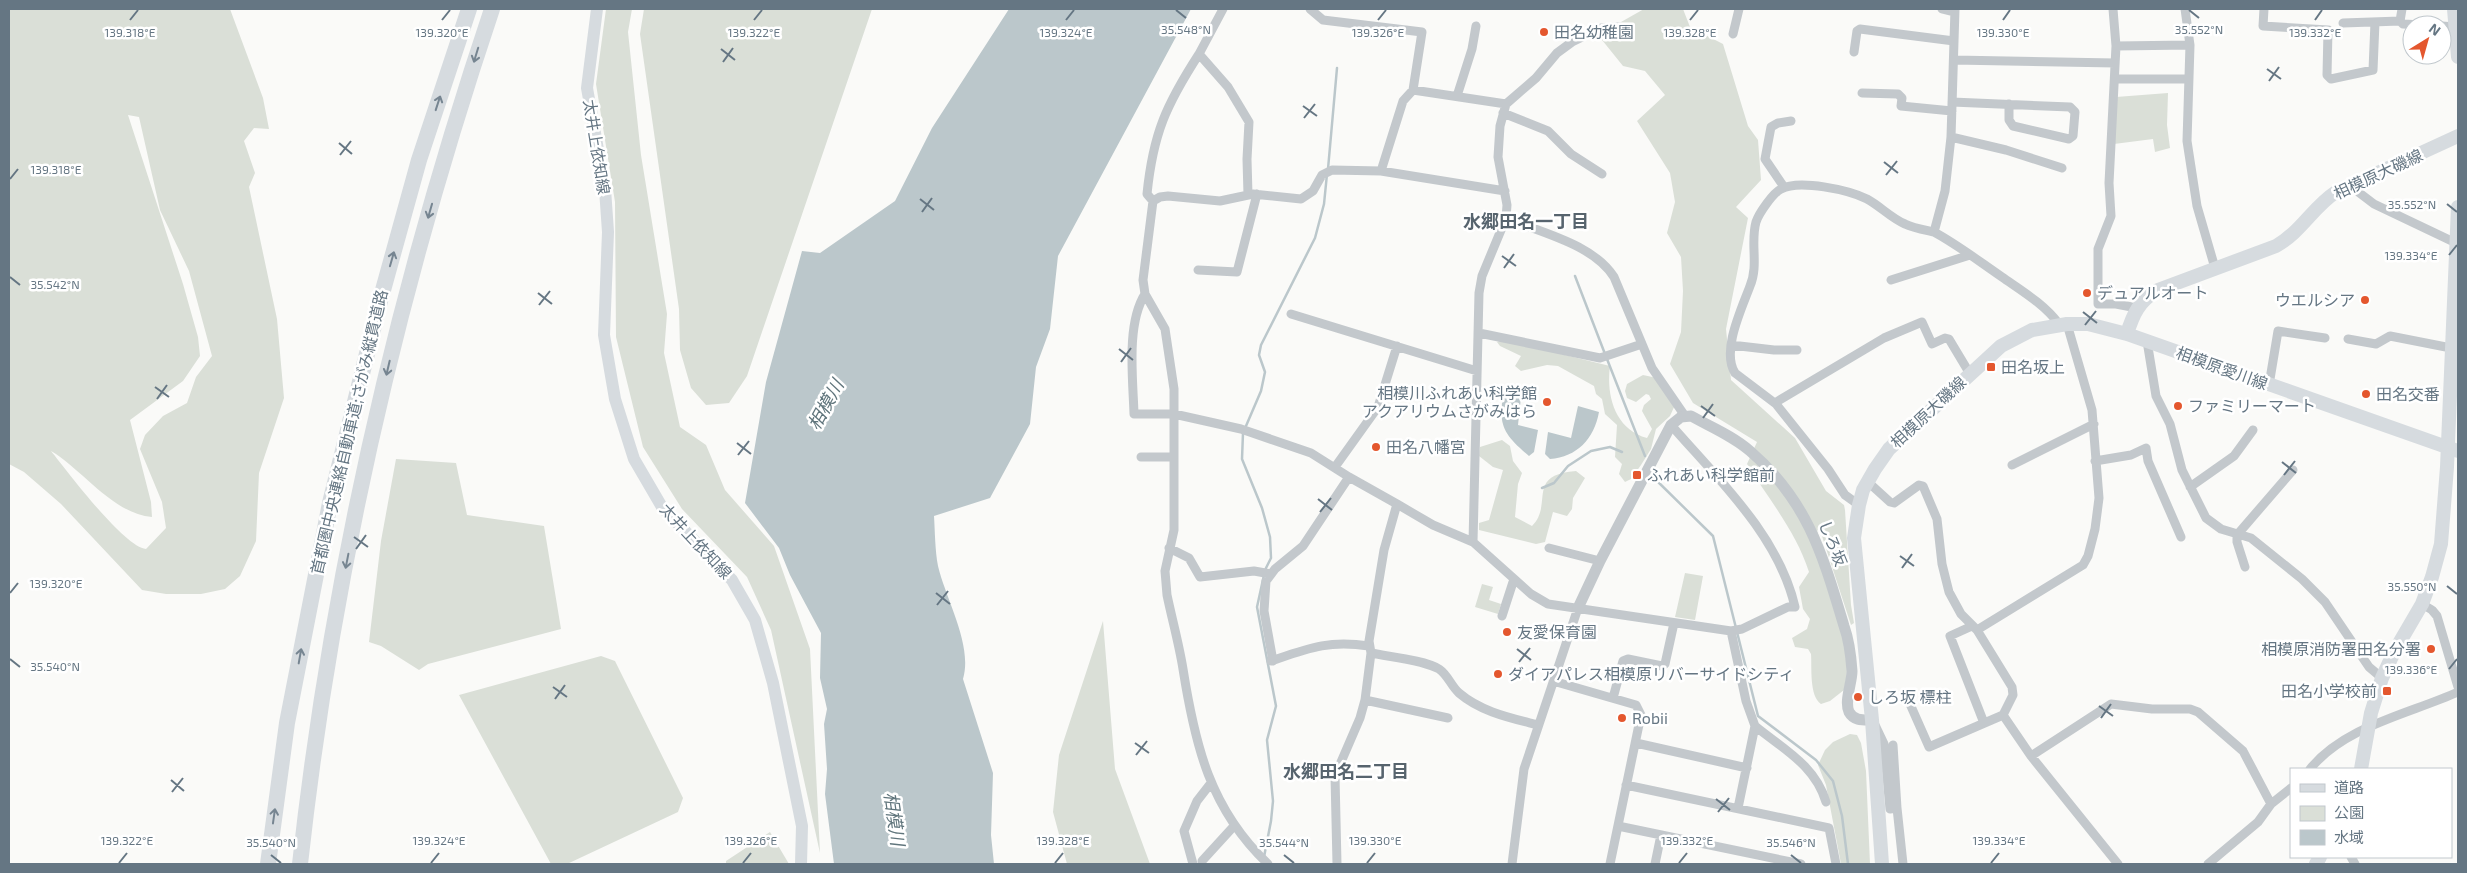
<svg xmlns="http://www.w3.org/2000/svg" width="2467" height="873" font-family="'Exo 2','Noto Sans JP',sans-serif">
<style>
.green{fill:#dadfd7;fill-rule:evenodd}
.water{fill:#bbc7cb}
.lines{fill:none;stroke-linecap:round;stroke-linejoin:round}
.stream{stroke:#bbc7cb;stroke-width:2.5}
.minor{stroke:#c3c8cc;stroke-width:9}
.tertiary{stroke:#c3c8cc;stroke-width:11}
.secondary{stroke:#d6dbdf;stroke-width:12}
.primary{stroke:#d6dbdf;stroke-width:14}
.motorway{stroke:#d6dbdf;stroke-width:16}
.oneway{stroke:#768591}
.ticks{fill:none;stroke:#657683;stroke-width:2}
.poi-dot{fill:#e4572e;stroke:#fff;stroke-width:2}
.labels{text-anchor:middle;stroke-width:5;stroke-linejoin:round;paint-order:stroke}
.poi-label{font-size:16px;fill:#657683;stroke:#fff;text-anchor:start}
.street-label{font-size:16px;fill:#657683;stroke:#fff}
.neighbourhood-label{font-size:18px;font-weight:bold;fill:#57646e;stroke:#fff}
.water-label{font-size:18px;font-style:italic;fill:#60757c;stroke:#fff}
.ticks-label{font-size:12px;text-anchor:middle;fill:#657683;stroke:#fff;stroke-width:5;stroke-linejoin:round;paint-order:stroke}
</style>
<rect width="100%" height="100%" fill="#fafaf8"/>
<path class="green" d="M9,9h221l33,89 6,31 -15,-1 -10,13 11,32 -6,14 28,132 7,79 -25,75 -3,68 -16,35 -15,13 -24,5h-35l-24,-4 -81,-86 -37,-32 -15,-8zM128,115l11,2 21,93 29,61 23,85 -16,21 -9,26 -24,13 -18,19 -5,14 22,53 4,26 -20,21c-22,-2 -79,-78 -95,-98 31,18 62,63 101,66l-1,-15 -21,-82 53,-39 17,-25 -2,-19 -15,-53z
M606,9h26l-4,23 13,123 26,159 -3,39 16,74 26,18 19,45 49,56 36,103 10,204 -49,-223 -24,-53 -65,-68 -39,-62 -27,-110 -1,-135 -19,-118z
M644,9h228l-125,367 -18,27 -23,2 -15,-17 -11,-38 -1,-41 -39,-275z
M1644,9h39l7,18 33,17 25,82 10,14 3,40 -25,27 12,11 -22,111 5,51 64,58 31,53 18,14 1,5 6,95 3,18 -3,2 -30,-92 -4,-3c11,44 39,117 27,160l-14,11 -9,3c-12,-8 -9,-37 -10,-50l-3,-5 -13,-2 -3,-9 15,-9 3,-10 -7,-10 -4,-22 10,-15c-13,-41 -40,-72 -62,-108l10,-22 -64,-39 -23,-39 11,-32 2,-41 -2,-34 -14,-24 8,-31 -5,-29 -33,-52 28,-26 -20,-24 -22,-5 -25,-31z
M2168,93l-1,32 3,23 -15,4 -2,-13 -39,5 2,-47z
M1503,340l107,26c-4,30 5,63 37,72l5,-9 -10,-18 2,-6 7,-6 -2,-4 -3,-1 -10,8 -9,-4 -2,-7 2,-7 16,-9 14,3 18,27 -5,11 -14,13 -5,20 -10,16 -10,14 -6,3 -6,-8 3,-10 -7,-7 2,-32 -12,-11 -3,-15 -6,-5 -2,-8 -36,-20 -11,-1 -26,6 -6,-5 6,-10 -21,-10 -3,-4z
M1502,440l8,6 3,15 9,12 -4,11 -3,33 17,9c22,-22 -7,-51 44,-55l9,7 -12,20 -1,11 -5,7 -14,-4 -8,30 -9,2 -57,-14v-7l10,-3 14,-50 -10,-3 -14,-11 1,-9z
M396,459l60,4 11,52 77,11 17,103 -133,35 -9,6 -38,-24 -12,-4 12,-101z
M1685,573l18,3 -8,44 -20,-3z
M1482,584l11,3 -4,13 12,4 -3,10 -23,-7z
M1103,621l12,148 35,95h-83l-14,-52 6,-57z
M601,656l14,5 68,137 -5,14 -111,52h-16l-92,-169z
M1850,734l7,1 4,8 5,28 4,93h-29l-15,-79 -8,-20 7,-15 8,-8z
M770,832l19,32h-63v-3z"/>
<path class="water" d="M1009,9h182l-133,247 -8,73 -14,38 -6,57 -40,74 -56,18c1,16 1,34 4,50 8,34 35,79 25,113l30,94 -2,62 3,29h-160l-9,-70 2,-25 -3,-45 3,-15 -7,-31 1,-45 -31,-58 -11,-27 -34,-45 21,-121 36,-131 18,2 75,-52 37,-73z
M1504,392l17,5 -3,28 20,5 -4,22 -5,4c-25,-21 -32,-31 -25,-64z
M1578,406l21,6c-5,27 -22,45 -49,47l-5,-5 3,-22 23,6z"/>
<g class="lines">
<path class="stream" d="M1328,169l9,-101
M1575,276l30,78
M1607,359l38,97
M1652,476l61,60 45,180 58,44 17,21 9,35 6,48
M1542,488l12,-5 14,-17 23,-15 19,-4 12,5
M1265,570l6,-12 -1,-21 -8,-29 -20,-49 1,-26 18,-42 4,-19 -6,-17 2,-10 54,-107 9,-34 3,-30
M1264,575l-7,32 19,99 -9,34 6,61 -2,20 -7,36"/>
<path class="minor" d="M1223,9l-24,45 29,33 21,35 -2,37 1,36
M1310,9l13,11 99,12 -9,58
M1942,9l12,3
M1955,9l-4,128 -6,54 -11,41c24,13 46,30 68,45 20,14 42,27 57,47
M2113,9l3,37 -7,137 2,33 -13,33v55h18l21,4
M2185,9l5,36 -3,96 10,65 18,62
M2264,9l-1,17 65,4 -1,45 4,4 42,-9 2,-48
M2400,21l3,3 20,1
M2343,23l57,-2 2,-12
M2442,26l13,1
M1624,31l-5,-4 -18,1 -29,14 -15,11 -21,25 -30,26 -6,22 -2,31 9,48 -1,13 -24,58 -3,17 -6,249 58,52 17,10 183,27 15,70 9,25 -17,82
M1733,34l6,-25
M2116,46l74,-1
M1854,52l3,-21 3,-2 94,12
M1954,60l161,3
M2115,79h74
M1862,93l36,1 4,4 -1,8 51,5
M1457,96l15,-47 4,-23
M1952,102l118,5 5,5 -2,24 -4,3 -56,-13 -4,-6v-16
M1503,113l45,18 23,23 31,20
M1951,137l55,13 56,18
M1381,171l22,-70 10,-11 93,14
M2349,185l25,19 84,40
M1784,187l-19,-28 6,-32 7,-4 13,-2
M1153,201l-6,-7c6,-60 19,-89 52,-140
M1506,218c36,15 87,26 108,59l38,91 33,48
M1198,270l39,2 20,-78
M1891,280l79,-25
M1145,294c-19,30 -12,85 -11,120h40l67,15 70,24 38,24
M1291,314l186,57
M1479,333l121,25 42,-14
M2348,339l28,5 14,-8 61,12
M2147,341l9,55 14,28 12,46 24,48 15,11 30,9 51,41 23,23 44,65 13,11
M1731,345l43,5h23
M2269,385l9,-54 47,7
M1776,404l-41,-31c-14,-22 7,-65 15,-87 9,-21 0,-43 6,-64 3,-9 17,-29 25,-33 18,-10 68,1 86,10 13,7 24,19 38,25 8,4 20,6 29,8
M1671,425c47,54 108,111 124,182h-7l-46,22 -11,2
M1141,457h32
M2095,461l36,-6 15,-7 2,13 33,76
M2012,465l82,-41
M1335,467l43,-60 19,-61
M1868,482l22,20 4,1 25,-18 4,1 14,33 5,45 7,28 12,22 16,16
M2190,487l44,-31 19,-26
M1397,504l36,21 40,17
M1859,505l-14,-10 -17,-26 -52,-65 2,-3 106,-63 38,-16 10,22 13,-6 4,1 21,35
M1169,548l20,10 11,19 54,-6 17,3
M1549,548l51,13
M2245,567l-8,-25v-7l56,-65
M2422,604l10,6 5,6 21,71
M1502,616l12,-37
M1972,626l-22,10 34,87
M1371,653c19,4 53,7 68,16 9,6 12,17 20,24 22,19 52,25 79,32
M1271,661c38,-13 57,-21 98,-15
M1273,661l-9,-50 2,-30 9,-12 28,-23 46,-69 48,27 -13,46 -15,91 2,12 -6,47 -5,18 -25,58 2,88
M1553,681l83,24 5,10 -31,149
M1613,698l10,-37 5,-2 34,7 3,-2 9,-41
M1365,700l83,18
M1910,704l19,43 74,-32 10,-20 -1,-8 -35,-57 106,-65 5,-9 7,-27 4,-31 -7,-88 -25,-86
M2003,715l28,41 87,108
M1875,725l9,19 6,65 7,-1
M1755,726c28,23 60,39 71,76
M1636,743l111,25
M1893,745l4,63 6,56
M2031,756l80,-52 41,5h38l8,3 45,39 28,53
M2310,769c35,-43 99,-55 148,-77
M1626,785l203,43 7,36
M1618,826l183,38
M2351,857l4,7
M1202,861l32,-35
M1193,864l-9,-33 13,-30 14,-18
M1268,864c-58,-55 -73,-119 -85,-195 -4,-25 -11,-50 -16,-74l-2,-24 9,-41v-141l-9,-60 -20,-35 -2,-14 10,-79 7,-4 8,-1 52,5 33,-7 48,5 12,-8 9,-16 10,-5 49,1 124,20
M1512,864l12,-95 54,-161
M1655,864l6,-29
M2208,864l50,-42 13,-18 20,-16"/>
<path class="tertiary" d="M1578,608l22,-47 71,-136 10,-8 10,-1c20,11 42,20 59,35 58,50 73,105 94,175 5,14 7,30 8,45 0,12 -8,30 -3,41 5,9 14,8 23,8"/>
<path class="secondary" d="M597,9l-10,79 18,101 3,43 -4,103 11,64 19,60 28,48 70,73 23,40 18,63 29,143 -1,38"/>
<path class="primary" d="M2454,9l4,48
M2127,334c6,-20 12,-33 31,-44l118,-44c25,-14 37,-39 60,-54l122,-56
M2361,769l10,-56 11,-35 12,-26 28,-48 10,-27 9,-33 6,-77 11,-260
M1882,864l-10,-144 -18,-182 5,-33 4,-15 12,-21 14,-20 112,-103 31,-16 35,-6h21l39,10 331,117
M2316,864l4,-7"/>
<path class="motorway" d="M268,864l19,-141 43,-220 50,-202 39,-141 50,-151
M300,864c32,-291 99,-578 192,-855"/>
</g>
<defs><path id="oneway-shaft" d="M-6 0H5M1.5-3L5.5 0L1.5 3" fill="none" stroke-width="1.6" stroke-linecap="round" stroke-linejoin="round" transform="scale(1.25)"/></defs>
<g class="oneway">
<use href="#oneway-shaft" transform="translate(476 55) rotate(107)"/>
<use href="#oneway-shaft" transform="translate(438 103) rotate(-72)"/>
<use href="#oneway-shaft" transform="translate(430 211) rotate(106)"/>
<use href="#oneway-shaft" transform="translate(392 259) rotate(-74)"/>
<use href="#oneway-shaft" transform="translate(388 368) rotate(103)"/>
<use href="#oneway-shaft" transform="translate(347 561) rotate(101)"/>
<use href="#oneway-shaft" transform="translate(300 656) rotate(-80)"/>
<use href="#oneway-shaft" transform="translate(274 816) rotate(-82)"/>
</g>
<path class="ticks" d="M1176,10l10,8M2189,10l10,8M130,20l8,-10M442,20l8,-10M754,20l8,-10M1066,20l8,-10M1378,20l8,-10M1690,20l8,-10M2003,20l7,-10M2315,20l7,-10M721,49l14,11M723,62l10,-14M2267,69l14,10M2269,81l10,-14M1303,106l14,10M1304,118l11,-14M339,143l13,11M340,155l11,-14M1884,162l14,11M1886,175l11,-14M10,179l8,-10M920,199l14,11M2447,204l10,8M922,212l10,-14M2449,255l8,-10M1502,256l14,10M1504,268l10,-14M10,277l10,8M538,293l14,11M539,305l11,-14M2083,312l14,11M2085,325l11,-14M1119,349l14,11M1121,362l10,-14M155,387l14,10M157,399l10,-14M1701,406l14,10M1703,418l10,-14M737,443l14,11M738,455l11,-14M2282,462l14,11M2284,475l11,-14M1318,499l14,11M1320,512l11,-14M354,537l14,10M356,549l10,-14M1900,556l14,10M1902,568l10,-14M2447,586l10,8M10,593l8,-10M936,593l14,11M937,605l11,-14M1517,649l14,11M10,659l10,8M1519,662l11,-14M2449,669l8,-10M553,687l14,10M555,699l10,-14M2099,706l14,10M2101,718l10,-14M1135,743l14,10M1136,755l11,-14M171,780l13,11M172,792l11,-14M1716,799l14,11M1718,812l11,-14M271,855l10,8M1284,855l10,8M1791,855l10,8M119,863l8,-10M431,863l8,-10M743,863l8,-10M1055,863l8,-10M1367,863l8,-10M1679,863l8,-10M1991,863l8,-10"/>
<g class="poi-dot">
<circle cx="1544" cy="32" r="5"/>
<circle cx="2087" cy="293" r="5"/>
<circle cx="2365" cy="300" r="5"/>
<rect x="1986" y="362" width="10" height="10" rx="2.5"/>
<circle cx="2366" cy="394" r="5"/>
<circle cx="1547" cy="402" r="5"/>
<circle cx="2178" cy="406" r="5"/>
<circle cx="1376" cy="447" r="5"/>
<rect x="1632" y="470" width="10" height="10" rx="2.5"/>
<circle cx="1507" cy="632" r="5"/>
<circle cx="2431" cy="649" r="5"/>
<circle cx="1498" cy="674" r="5"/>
<rect x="2382" y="686" width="10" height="10" rx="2.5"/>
<circle cx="1858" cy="697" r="5"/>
<circle cx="1622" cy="718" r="5"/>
</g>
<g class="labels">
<g class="poi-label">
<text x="1554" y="38">田名幼稚園</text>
<text x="2097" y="299">デュアルオート</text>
<text x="2355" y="306" text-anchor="end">ウエルシア</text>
<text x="2001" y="373">田名坂上</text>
<text x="1537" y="399" text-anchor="end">相模川ふれあい科学館<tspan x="1537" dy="18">アクアリウムさがみはら</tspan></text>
<text x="2376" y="400">田名交番</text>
<text x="2188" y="412">ファミリーマート</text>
<text x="1386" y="453">田名八幡宮</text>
<text x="1647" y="481">ふれあい科学館前</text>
<text x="1517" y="638">友愛保育園</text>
<text x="2421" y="655" text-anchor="end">相模原消防署田名分署</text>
<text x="1508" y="680">ダイアパレス相模原リバーサイドシティ</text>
<text x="2377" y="697" text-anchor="end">田名小学校前</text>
<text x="1868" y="703">しろ坂 標柱</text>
<text x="1632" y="724">Robii</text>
</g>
<g class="street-label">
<text transform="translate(597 147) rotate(81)" y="6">太井上依知線</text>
<text transform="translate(2378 174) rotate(-25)" y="6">相模原大磯線</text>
<text transform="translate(2222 368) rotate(20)" y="6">相模原愛川線</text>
<text transform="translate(1928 412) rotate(-43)" y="6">相模原大磯線</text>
<text transform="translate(349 432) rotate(-77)" y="6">首都圏中央連絡自動車道;さがみ縦貫道路</text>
<text transform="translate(696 541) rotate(47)" y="6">太井上依知線</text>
<text transform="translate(1833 543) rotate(68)" y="6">しろ坂</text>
</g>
<g class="neighbourhood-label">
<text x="1526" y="228">水郷田名一丁目</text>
<text x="1346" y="778">水郷田名二丁目</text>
</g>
<g class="water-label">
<text transform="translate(826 405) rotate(-61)" y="6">相模川</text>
<text transform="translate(894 819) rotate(82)" y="6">相模川</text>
</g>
</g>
<g class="ticks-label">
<text x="1186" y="34">35.548°N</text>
<text x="2199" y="34">35.552°N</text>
<text x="130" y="37">139.318°E</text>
<text x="442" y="37">139.320°E</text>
<text x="754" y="37">139.322°E</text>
<text x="1066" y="37">139.324°E</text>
<text x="1378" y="37">139.326°E</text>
<text x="1690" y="37">139.328°E</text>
<text x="2003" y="37">139.330°E</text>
<text x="2315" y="37">139.332°E</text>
<text x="56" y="174">139.318°E</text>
<text x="2412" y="209">35.552°N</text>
<text x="2411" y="260">139.334°E</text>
<text x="55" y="289">35.542°N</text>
<text x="56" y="588">139.320°E</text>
<text x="2412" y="591">35.550°N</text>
<text x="55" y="671">35.540°N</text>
<text x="2411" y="674">139.336°E</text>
<text x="127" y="845">139.322°E</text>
<text x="439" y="845">139.324°E</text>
<text x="751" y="845">139.326°E</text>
<text x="1063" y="845">139.328°E</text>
<text x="1375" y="845">139.330°E</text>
<text x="1687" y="845">139.332°E</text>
<text x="1999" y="845">139.334°E</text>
<text x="271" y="847">35.540°N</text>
<text x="1284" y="847">35.544°N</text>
<text x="1791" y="847">35.546°N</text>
</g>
<rect width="2467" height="873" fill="none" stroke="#657683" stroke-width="20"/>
<rect x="2290" y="768" width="162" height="90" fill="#ffffff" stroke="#c1c8cd"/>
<rect x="2300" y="784" width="25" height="8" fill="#d6dbdf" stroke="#c1c8cd"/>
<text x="2334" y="793" font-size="15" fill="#657683">道路</text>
<rect x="2300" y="806" width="25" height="15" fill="#dadfd7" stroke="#c1c8cd"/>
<text x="2334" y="818" font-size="15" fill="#657683">公園</text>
<rect x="2300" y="830" width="25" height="15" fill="#bbc7cb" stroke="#c1c8cd"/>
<text x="2334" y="843" font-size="15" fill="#657683">水域</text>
<g transform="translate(2427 40) rotate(37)"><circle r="24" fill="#ffffff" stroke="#c1c8cd"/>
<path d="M0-4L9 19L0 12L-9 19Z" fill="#e4572e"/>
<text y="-8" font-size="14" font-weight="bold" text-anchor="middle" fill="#657683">N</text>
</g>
</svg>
